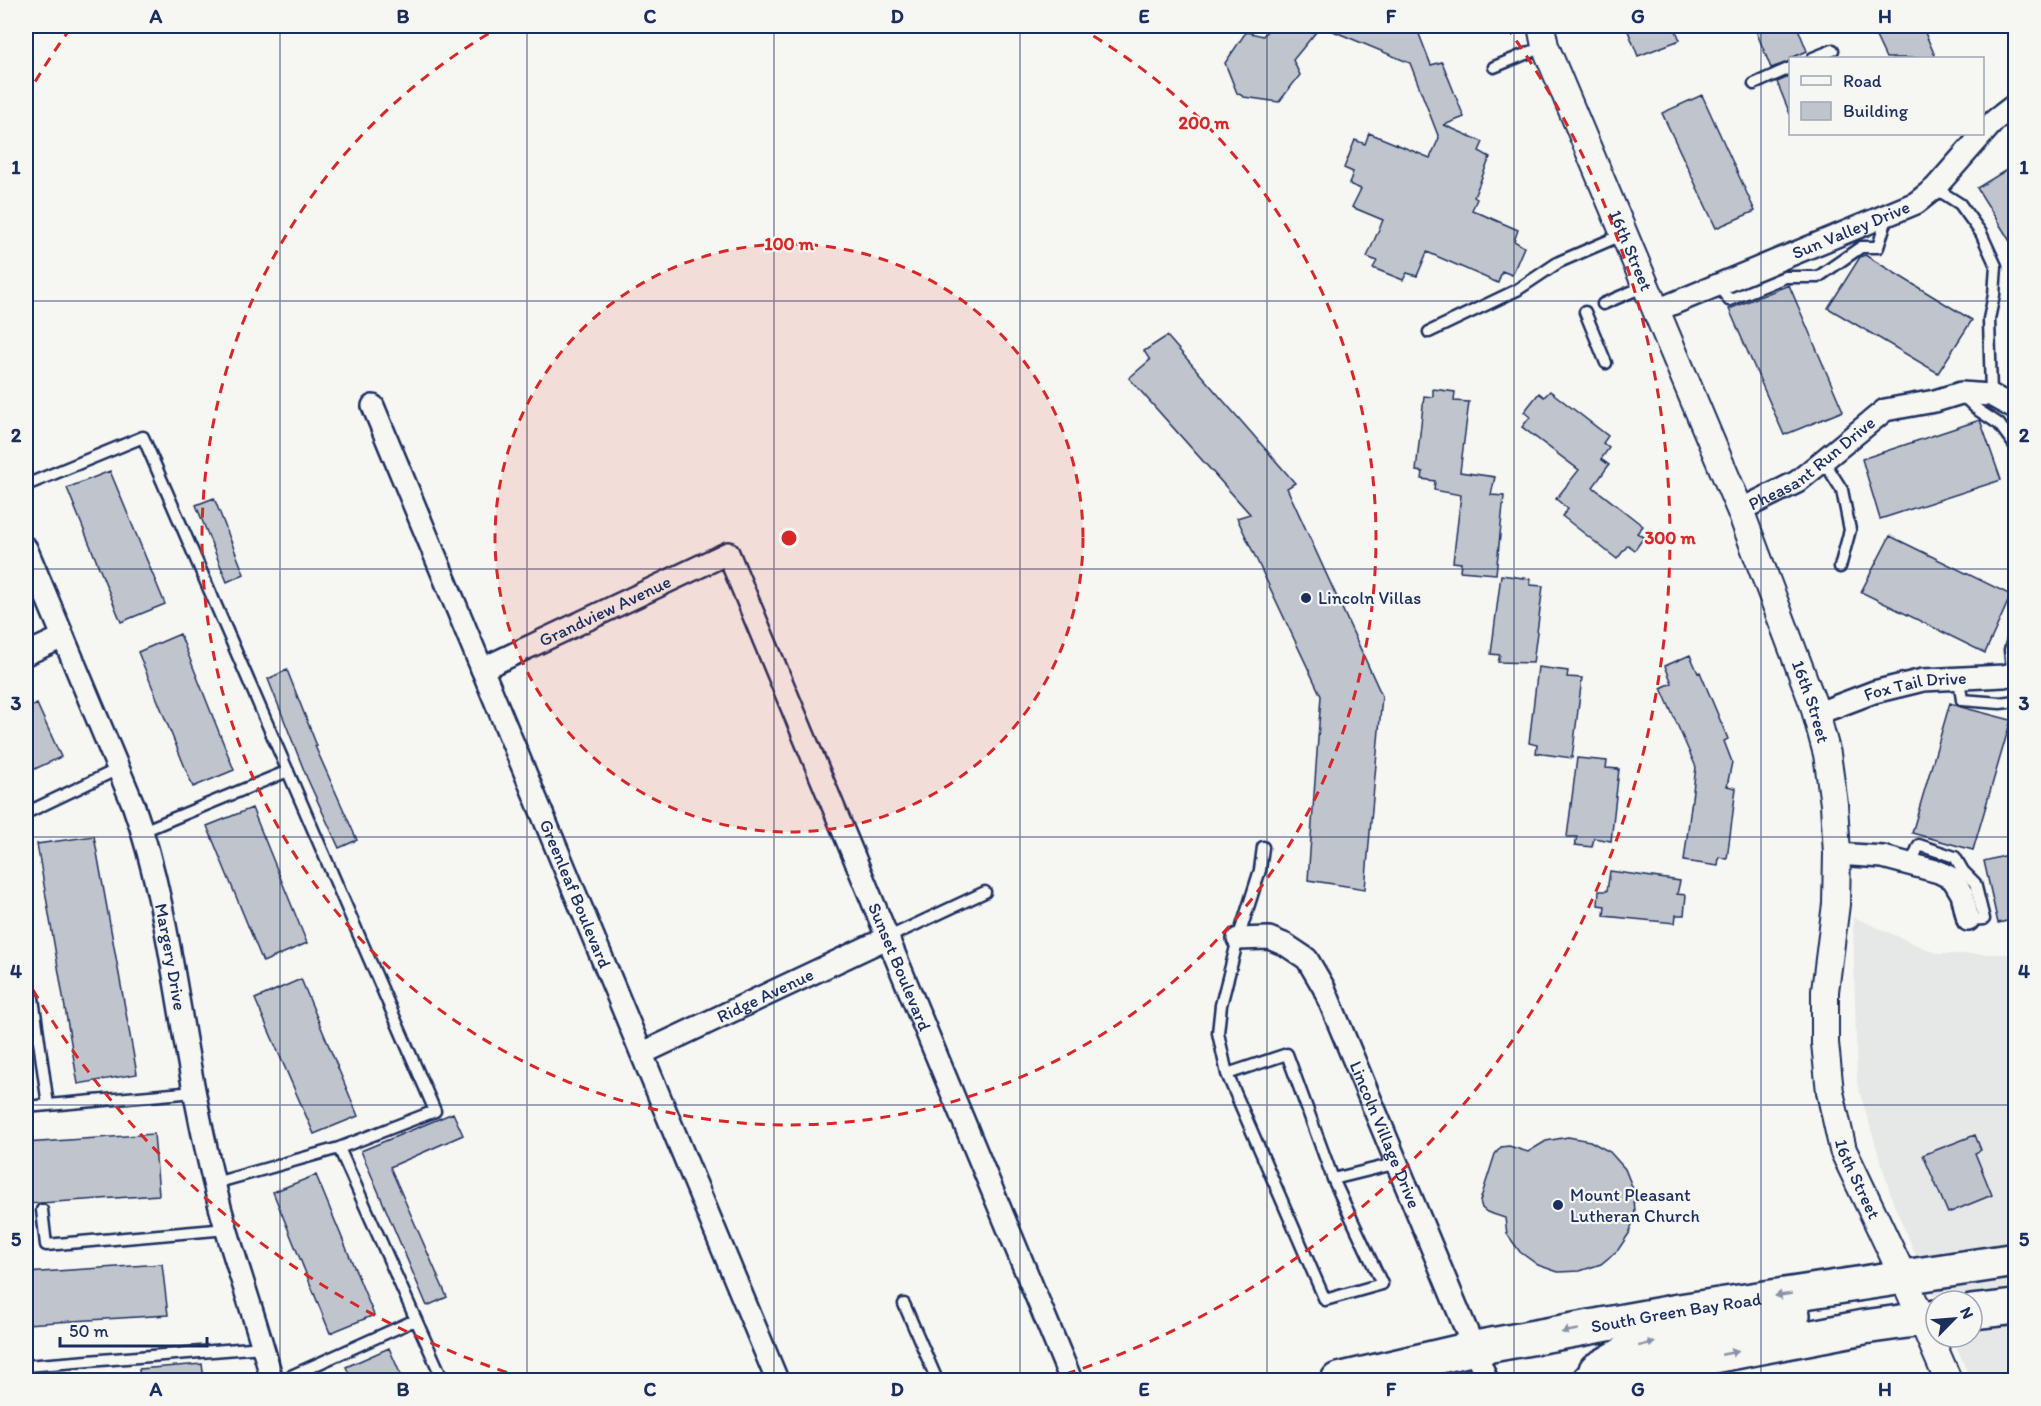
<svg xmlns="http://www.w3.org/2000/svg" width="2041" height="1406" font-family="Itim,sans-serif">
<style>
.built{fill:#e6e7e7}
.building{fill:#c0c4cd;stroke:#1b2f5e;stroke-width:1.5}
.lines{fill:none;stroke-linecap:round;stroke-linejoin:round}
.service-casing{stroke:#1b2f5e;stroke-width:15}
.minor-casing{stroke:#1b2f5e;stroke-width:26}
.tertiary-casing{stroke:#1b2f5e;stroke-width:30}
.primary-casing{stroke:#1b2f5e;stroke-width:38}
.service{stroke:#f6f6f2;stroke-width:10}
.minor{stroke:#f6f6f2;stroke-width:21}
.tertiary{stroke:#f6f6f2;stroke-width:26}
.primary{stroke:#f6f6f2;stroke-width:33}
.oneway{fill:#8892a8}
.grid{fill:none;stroke:#1b2f5e;stroke-width:1.5;stroke-opacity:0.55}
.ring{fill:none;stroke:#d62828;stroke-width:3;stroke-dasharray:10 8}
.poi-dot{fill:#1b2f5e;stroke:#f6f6f2;stroke-width:2}
.labels{text-anchor:middle;stroke-width:4.5;stroke-linejoin:round;paint-order:stroke}
.street-label{font-size:18px;fill:#1b2f5e;stroke:#f6f6f2}
.poi-label{font-size:18px;fill:#1b2f5e;stroke:#f6f6f2;text-anchor:start}
.centre{fill:#d62828;stroke:#f6f6f2;stroke-width:3}
.ring-label{font-size:18px;text-anchor:middle;font-weight:bold;fill:#d62828;stroke:#f6f6f2;stroke-width:4.5;stroke-linejoin:round;paint-order:stroke}
.neatline{fill:none;stroke:#1b2f5e;stroke-width:2}
.grid-label{font-size:20px;text-anchor:middle;font-weight:bold;fill:#1b2f5e}
</style>
<rect width="100%" height="100%" fill="#f6f6f2"/>
<filter id="ink" filterUnits="userSpaceOnUse"><feTurbulence type="fractalNoise" baseFrequency=".0167" numOctaves="2"/><feDisplacementMap in="SourceGraphic" scale="12" xChannelSelector="R" yChannelSelector="G"/><feConvolveMatrix kernelMatrix="1 2 1 2 8 2 1 2 1" color-interpolation-filters="sRGB"/></filter>
<g filter="url(#ink)">
<path class="built" d="M1853,917l85,37h77v426h-44l-19,-43h20v-36h-36l-42,-96 -37,-122z"/>
<path class="building" d="M1271,26h152l-4,8 12,31 11,-3 22,55 -20,8 39,17 -4,9 11,6 -16,40 3,2 -5,11 46,20 -4,11 10,6 -12,28 -10,-4 -4,12 -71,-31 -10,24 -10,-3 -4,7 -30,-12 4,-7 -10,-4 16,-37 -31,-13 9,-18 -12,-5 4,-12 -9,-4 11,-28 10,4 4,-11 61,25 9,-20 -29,-75 -89,-37 -28,34 7,15 -21,27 -35,-5 -7,-4 -12,-30 21,-31 17,4z
M1626,26h48l6,14 -42,16z
M1754,26h43l10,25 -16,7v3l-20,7z
M1871,26h51l14,32h-50z
M1791,76v38h-1l-13,-32z
M1702,95l53,116 -39,17 -54,-115z
M2016,164v87l-39,-63z
M1865,255l107,65 -34,53 -110,-65 32,-51z
M1789,285l54,126 -59,24 -55,-126z
M1167,336l128,147 -8,5 95,208 -17,193 -57,-9 13,-184 -84,-178 13,-4 -121,-136 21,-18 -6,-9z
M1433,389l22,3 -1,9 15,1 -9,70 35,5 -4,18 13,1 -8,78 -36,-3 1,-8 -8,-1 8,-67 -27,-5 1,-9 -13,-2 1,-7 -7,-1 8,-75 9,1z
M1550,391l58,45 -5,7 6,5 -8,11 8,6 -16,22 50,39 -6,7 7,4 -9,13 -7,-5 -11,14 -55,-43 6,-7 -12,-10 23,-29 -57,-43 8,-10 -6,-5 15,-19 5,4z
M1980,420l21,60 -121,39 -18,-60z
M110,471l55,133 -44,18 -54,-134z
M214,498l30,76 -17,8 -31,-77z
M1890,536l121,59 -26,58 -124,-61z
M1501,575l29,4v6l13,1 -10,77 -35,-1 2,-7 -9,-1z
M180,634l54,136 -41,17 -55,-135z
M1690,655l8,18 2,-1 28,67 -4,2 8,21 -5,24 9,2 -9,71 -8,-2 -1,9 -34,-5 12,-94 -35,-79 11,-5 -7,-17z
M1538,667l30,4 -1,6 15,1 -10,80 -36,-5 1,-8 -8,-2z
M287,670l30,76h-2l42,94 -18,8 -32,-70 -39,-99z
M1950,703l11,4 50,13 -38,130 -61,-17z
M37,704l24,53 -35,16v-64z
M1577,758l30,3 -1,7 13,1 -8,72 -17,-3 -2,9 -17,-2 2,-8h-10z
M252,808l55,135 -44,19 -56,-136z
M94,836l43,238 -59,10 -41,-240z
M2016,853v66l-18,4 -14,-62z
M1610,871l70,10 -3,13 9,1 -2,20h-8l-1,8 -71,-7 1,-10 -7,-1 1,-14h8z
M301,979l57,137 -44,18 -59,-135z
M453,1113l10,22 -73,32 57,130 -20,9 -66,-155z
M154,1134l5,61 -133,9v-61z
M1975,1135l6,15 -6,3 17,42 -44,18 -25,-58z
M1568,1137l22,4 20,11 15,17 8,20 2,22 -5,21 -12,18 -17,14 -21,7 -22,1 -20,-7 -18,-13 -13,-18 -2,-16 -18,-6 -5,-4 -2,-7 15,-47 6,-7 8,-1 19,6 18,-11z
M316,1175l58,140 -44,18 -57,-141z
M162,1264l6,51 -142,9v-51z
M389,1348l14,32h-51l-6,-13z
M202,1364l2,16h-64l-1,-11z"/>
<g class="lines">
<defs>
<path id="service" d="M1813,58l20,-8
M1494,67l51,-21
M1754,84l36,-16
M1935,188l25,16 21,29 15,33 -2,29 -5,24 2,76
M1719,286l10,14 56,-23h33l43,-30h17l10,-32
M1603,304l42,-18
M1585,312l21,51
M1429,332l88,-42 42,-28 65,-28
M1963,396l15,14 21,14 17,23
M1823,460l19,30 8,40 -10,37
M26,485l117,-48 292,674 -96,37 104,232
M2013,676l-3,-26 6,-21
M1959,679l3,21 38,3 16,-2
M26,813l92,-44
M143,831l145,-60
M1911,864l8,-19 36,12 8,14 12,12 9,36 -16,1
M889,937l96,-45
M26,993l7,5 15,107
M1227,1074l-9,-41 3,-28 17,-66 22,-69 3,-23
M26,1107l169,-15
M1333,1179l49,105 -57,16 -98,-226 60,-20 46,125 65,-16
M215,1183l124,-35
M42,1210l4,35 181,-16
M904,1304l33,76
M26,1366l237,-19
M282,1380l133,-60"/>
<g id="minor">
<path id="s1" d="M1655,311l261,-108 19,-15 60,-68 21,-16"/>
<path id="s2" d="M373,406l404,974"/>
<path id="s3" d="M1740,510l57,-28 88,-72 50,-9 26,-8 30,2 25,14"/>
<path id="s4" d="M26,548l107,256c34,95 43,197 63,296 7,36 15,72 24,107 16,58 37,115 52,173"/>
<path d="M26,654l37,-17"/>
<path id="s5" d="M482,669l246,-116 343,827"/>
<path id="s6" d="M1816,714l58,-22 49,-12 81,-4 12,-3"/>
<path d="M1837,854l46,3 56,15 14,7 9,15 6,26"/>
<path id="s7" d="M1238,939l31,-1 17,7 21,14 17,29 163,392"/>
<path id="s8" d="M643,1053l246,-116"/>
</g>
<g id="tertiary">
<path id="s9" d="M1541,26l4,20 195,464 74,196 13,48 7,50 3,50 -1,50 -11,87v52l5,49 13,58 60,126 45,104"/>
</g>
<g id="primary">
<path d="M1972,1312l44,-5"/>
<path d="M1596,1370l43,-25 154,-30"/>
<path id="s10" d="M1338,1380l137,-32 204,-37 337,-51"/>
<path d="M1590,1380l274,-53 72,-10"/>
</g>
</defs>
<use href="#service" class="service-casing"/>
<use href="#minor" class="minor-casing"/>
<use href="#tertiary" class="tertiary-casing"/>
<use href="#primary" class="primary-casing"/>
<use href="#service" class="service"/>
<use href="#minor" class="minor"/>
<use href="#tertiary" class="tertiary"/>
<use href="#primary" class="primary"/>
</g>
<defs><path id="oneway-solid" d="M-6-.8H1V-3.2L6.5 0L1 3.2V.8H-6Z" transform="scale(1.5)"/></defs>
<g class="oneway">
<use href="#oneway-solid" transform="translate(1783 1295) rotate(171)"/>
<use href="#oneway-solid" transform="translate(1570 1331) rotate(170)"/>
<use href="#oneway-solid" transform="translate(1647 1344) rotate(-14)"/>
<use href="#oneway-solid" transform="translate(1730 1353) rotate(-11)"/>
</g>
</g>
<path class="grid" d="M280,26v1354M527,26v1354M774,26v1354M1020,26v1354M1267,26v1354M1514,26v1354M1761,26v1354M26,301h1990M26,569h1990M26,837h1990M26,1105h1990"/>
<circle cx="789" cy="538" r="294" fill="#d62828" fill-opacity=".12"/>
<g class="ring">
<circle cx="789" cy="538" r="294"/>
<path d="M1078 27A587 587 0 1 1 500 27"/>
<path d="M524 1378A881 881 0 0 1 26 978M26 97A881 881 0 0 1 72 26M1506 26A881 881 0 0 1 1054 1378"/>
</g>
<g class="poi-dot">
<circle cx="1306" cy="598" r="6"/>
<circle cx="1558" cy="1205" r="6"/>
</g>
<g class="labels">
<g class="street-label">
<text dy="6" stroke="none"><textPath href="#s1" startOffset="212">Sun Valley Drive</textPath></text>
<text dy="6" stroke="none"><textPath href="#s9" startOffset="242">16th Street</textPath></text>
<text dy="6" stroke="none"><textPath href="#s3" startOffset="86">Pheasant Run Drive</textPath></text>
<text dy="6" stroke="none"><textPath href="#s5" startOffset="136">Grandview Avenue</textPath></text>
<text dy="6" stroke="none"><textPath href="#s6" startOffset="104">Fox Tail Drive</textPath></text>
<text dy="6" stroke="none"><textPath href="#s9" startOffset="728">16th Street</textPath></text>
<text dy="6" stroke="none"><textPath href="#s2" startOffset="528">Greenleaf Boulevard</textPath></text>
<text dy="6" stroke="none"><textPath href="#s4" startOffset="435">Margery Drive</textPath></text>
<text dy="6" stroke="none"><textPath href="#s5" startOffset="720">Sunset Boulevard</textPath></text>
<text dy="6" stroke="none"><textPath href="#s8" startOffset="135">Ridge Avenue</textPath></text>
<text dy="6" stroke="none"><textPath href="#s7" startOffset="267">Lincoln Village Drive</textPath></text>
<text dy="6" stroke="none"><textPath href="#s9" startOffset="1214">16th Street</textPath></text>
<text dy="6" stroke="none"><textPath href="#s10" startOffset="345">South Green Bay Road</textPath></text>
</g>
<g class="poi-label">
<text x="1318" y="604">Lincoln Villas</text>
<text x="1570" y="1201">Mount Pleasant<tspan x="1570" dy="21">Lutheran Church</tspan></text>
</g>
</g>
<circle cx="789" cy="538" r="9" class="centre"/>
<g class="ring-label">
<text x="1204" y="129">200 m</text>
<text x="789" y="250">100 m</text>
<text x="1670" y="544">300 m</text>
</g>
<rect width="2041" height="1406" fill="none" stroke="#f6f6f2" stroke-width="66"/>
<rect x="1789" y="57" width="195" height="78" fill="#f6f6f2" stroke="#9ea6b7" stroke-width="1.5"/>
<rect x="1801" y="76" width="30" height="9" fill="#f6f6f2" stroke="#9ea6b7" stroke-width="1.5"/>
<text x="1843" y="87" font-size="18" fill="#1b2f5e">Road</text>
<rect x="1801" y="102" width="30" height="18" fill="#c0c4cd" stroke="#9ea6b7" stroke-width="1.5"/>
<text x="1843" y="117" font-size="18" fill="#1b2f5e">Building</text>
<g transform="translate(1954 1319) rotate(65)"><circle r="28" fill="#f6f6f2" stroke="#9ea6b7" stroke-width="1.5"/>
<path d="M0-4.5L10 22L0 15L-10 22Z" fill="#1b2f5e"/>
<text y="-9" font-size="16" font-weight="bold" text-anchor="middle" fill="#1b2f5e">N</text>
</g>
<path d="M60 1337v9h147v-9" fill="none" stroke="#1b2f5e" stroke-width="3"/>
<text x="69" y="1337" font-size="18" fill="#1b2f5e" stroke="#f6f6f2" stroke-width="4.5" paint-order="stroke">50 m</text>
<rect x="33" y="33" width="1975" height="1340" class="neatline"/>
<g class="grid-label">
<text x="156" y="23">A</text>
<text x="403" y="23">B</text>
<text x="650" y="23">C</text>
<text x="897" y="23">D</text>
<text x="1144" y="23">E</text>
<text x="1391" y="23">F</text>
<text x="1638" y="23">G</text>
<text x="1885" y="23">H</text>
<text x="16" y="174">1</text>
<text x="2024" y="174">1</text>
<text x="16" y="442">2</text>
<text x="2024" y="442">2</text>
<text x="16" y="710">3</text>
<text x="2024" y="710">3</text>
<text x="16" y="978">4</text>
<text x="2024" y="978">4</text>
<text x="16" y="1246">5</text>
<text x="2024" y="1246">5</text>
<text x="156" y="1396">A</text>
<text x="403" y="1396">B</text>
<text x="650" y="1396">C</text>
<text x="897" y="1396">D</text>
<text x="1144" y="1396">E</text>
<text x="1391" y="1396">F</text>
<text x="1638" y="1396">G</text>
<text x="1885" y="1396">H</text>
</g>
</svg>
